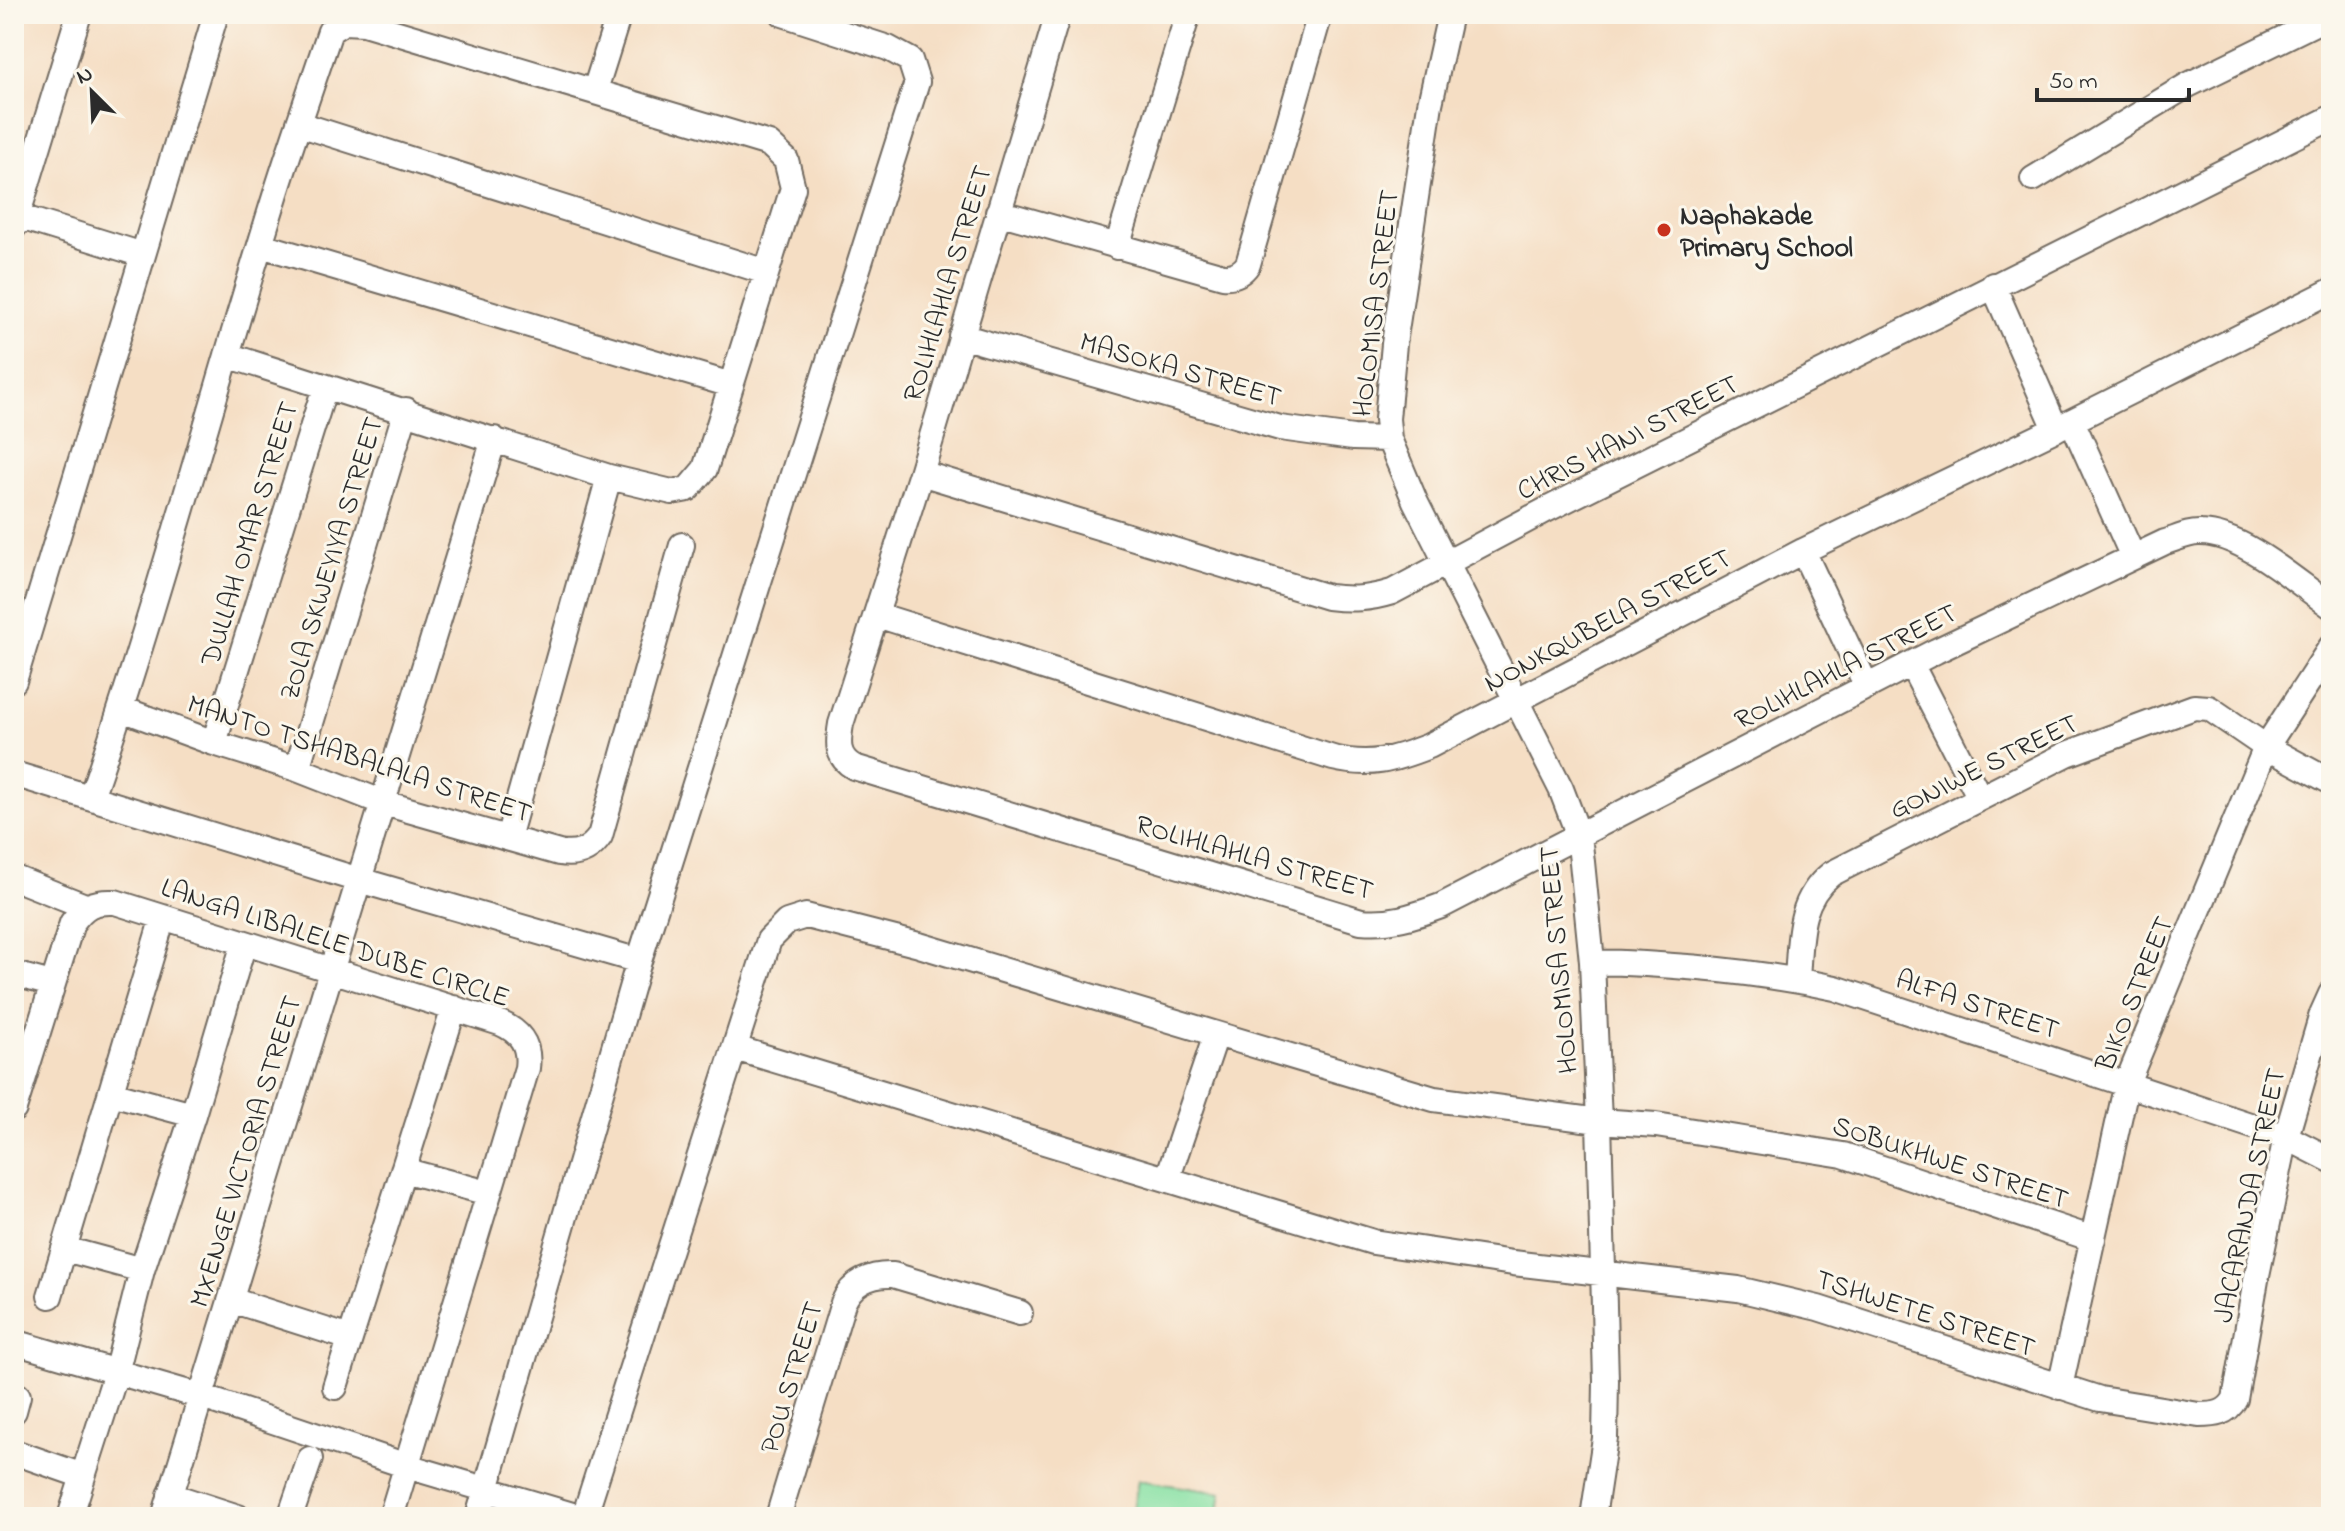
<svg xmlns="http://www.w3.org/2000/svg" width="2345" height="1531" font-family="'Indie Flower',sans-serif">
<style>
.park{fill:#89e1a5;stroke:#5a8668;stroke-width:2}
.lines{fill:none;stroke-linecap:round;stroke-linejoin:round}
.minor-casing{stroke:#726a61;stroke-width:28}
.minor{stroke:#fff;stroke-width:24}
.poi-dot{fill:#c8321e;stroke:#fbf7ec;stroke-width:3}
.labels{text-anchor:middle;stroke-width:6;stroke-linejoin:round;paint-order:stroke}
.poi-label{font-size:28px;font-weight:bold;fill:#2b2b2b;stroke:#fbf7ec;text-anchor:start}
.street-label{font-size:28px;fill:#2b2b2b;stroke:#fbf7ec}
</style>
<rect width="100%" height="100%" fill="#fbf7ec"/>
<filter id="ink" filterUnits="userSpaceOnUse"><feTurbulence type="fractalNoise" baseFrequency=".0125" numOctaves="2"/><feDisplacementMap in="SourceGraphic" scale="16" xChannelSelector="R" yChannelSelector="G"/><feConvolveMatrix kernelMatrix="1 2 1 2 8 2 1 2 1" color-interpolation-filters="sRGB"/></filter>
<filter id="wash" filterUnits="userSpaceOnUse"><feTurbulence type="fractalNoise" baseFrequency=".006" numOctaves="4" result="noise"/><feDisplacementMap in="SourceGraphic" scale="32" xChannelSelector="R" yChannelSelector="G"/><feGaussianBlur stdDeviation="1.8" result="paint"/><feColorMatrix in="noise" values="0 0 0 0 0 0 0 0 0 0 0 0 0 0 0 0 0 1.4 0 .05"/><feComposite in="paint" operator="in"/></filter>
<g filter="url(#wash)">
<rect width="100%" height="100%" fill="#f5dec4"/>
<path class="park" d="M1138,1480l84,13 -4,24h-86z"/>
</g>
<g filter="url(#ink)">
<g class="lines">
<defs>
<path id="minor" d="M1058,14l-137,459 -80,251c-3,18 -5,33 13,43l507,154c29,3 53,-5 80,-15l495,-255 229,-109c11,-3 24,-10 36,-9 43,1 95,49 130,73
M1450,14l-20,90 -36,240 -7,75 2,20 26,62 146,288 18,47 3,26 10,100 7,159 7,260 -1,57 -12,79
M595,90l24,-76
M299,124l467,148
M2033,179l155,-94 143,-70
M998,212l225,64c11,1 19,-3 25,-12l72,-250
M14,215l129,40
M14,227l65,-213
M261,245l470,140
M1117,247l71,-233
M1993,285l63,144
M961,336l319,92 73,10 36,1
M2072,421l61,136
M921,473l407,124c23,3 41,2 64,-5l156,-83 783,-391
M1803,551l64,136
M877,615l456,143c38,9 60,2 96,-12l374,-195 269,-130 259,-130
M1911,664l69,134
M14,681l202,-667
M122,709l92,34 83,26 87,34 175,50c18,3 31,-2 41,-17l82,-291
M214,743l111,-356
M297,769l109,-359
M14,774l345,106 280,81
M91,797c69,-199 122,-403 185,-604 17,-54 36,-108 54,-162l14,-9 20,1 405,121 17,16 7,28 -88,281 -17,20 -16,3 -63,-15 -382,-122
M508,838l101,-361
M17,879l68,27
M1592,962c81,2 164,9 243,26l451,149 45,23
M14,974l38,10
M1797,980c3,-40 0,-79 34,-106l236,-120 127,-47 15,1 57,39 65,35
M735,1048l638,194 140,21 225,26 80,19 282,91 99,16c15,0 28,-1 36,-16l21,-119 30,-143 36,-123 9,-20
M111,1093l82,22
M14,1109l58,-186c13,-18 21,-22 43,-21l385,121c21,9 30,22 27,45l-136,449
M403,1170l85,23
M1168,1177l48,-142
M65,1249l77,21
M50,1296l113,-379
M231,1300l119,38
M14,1342l185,54 208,70 172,51
M335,1387l119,-379
M2060,1387l67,-304 139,-336 65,-100
M14,1411l4,-15
M14,1452l69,24
M170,1495l68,22
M70,1517l46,-144 26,-103 51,-155 51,-172
M164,1517l330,-1078
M290,1517l20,-58
M478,1517l161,-556 278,-879 -7,-22 -22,-12 -105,-34
M584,1517l185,-577 18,-18 19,-6 113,29 515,154 165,22 57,4 187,30 250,84
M778,1517l65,-214c9,-21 28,-29 50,-28l127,38"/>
</defs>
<use href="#minor" class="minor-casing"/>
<use href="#minor" class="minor"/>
</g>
</g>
<circle class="poi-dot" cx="1664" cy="230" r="8"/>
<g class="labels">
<g class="poi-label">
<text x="1680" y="224">Naphakade<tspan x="1680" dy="32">Primary School</tspan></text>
</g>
<g class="street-label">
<text transform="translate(946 283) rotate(-73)" y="10">ROLIHLAHLA STREET</text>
<text transform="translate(1374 303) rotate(-83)" y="10">HOLOMISA STREET</text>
<text transform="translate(1181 368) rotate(16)" y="10">MASOKA STREET</text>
<text transform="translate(1627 436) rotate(-27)" y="10">CHRIS HANI STREET</text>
<text transform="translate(248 533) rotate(-73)" y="10">DULLAH OMAR STREET</text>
<text transform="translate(330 558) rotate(-73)" y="10">ZOLA SKWEYIYA STREET</text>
<text transform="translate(1607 619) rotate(-28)" y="10">NONKQUBELA STREET</text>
<text transform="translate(1845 665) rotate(-27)" y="10">ROLIHLAHLA STREET</text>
<text transform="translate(360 757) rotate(18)" y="10">MANTO TSHABALALA STREET</text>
<text transform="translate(1983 765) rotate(-26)" y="10">GONIWE STREET</text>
<text transform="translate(1255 856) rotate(16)" y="10">ROLIHLAHLA STREET</text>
<text transform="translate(336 941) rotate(18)" y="10">LANGA LIBALELE DUBE CIRCLE</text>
<text transform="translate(1557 960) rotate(-95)" y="10">HOLOMISA STREET</text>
<text transform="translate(2133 993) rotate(-68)" y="10">BIKO STREET</text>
<text transform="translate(1978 1003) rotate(18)" y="10">ALFA STREET</text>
<text transform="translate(244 1151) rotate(-73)" y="10">MXENGE VICTORIA STREET</text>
<text transform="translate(1951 1161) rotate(18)" y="10">SOBUKHWE STREET</text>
<text transform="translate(2248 1195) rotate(-78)" y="10">JACARANDA STREET</text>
<text transform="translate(1926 1312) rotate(18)" y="10">TSHWETE STREET</text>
<text transform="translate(790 1377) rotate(-73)" y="10">POU STREET</text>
</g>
</g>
<rect width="2345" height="1531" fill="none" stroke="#fbf7ec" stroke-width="48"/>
<g transform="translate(92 92) rotate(336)" stroke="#fbf7ec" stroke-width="6" paint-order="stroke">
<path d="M0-6L14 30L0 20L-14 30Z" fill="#2b2b2b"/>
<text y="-12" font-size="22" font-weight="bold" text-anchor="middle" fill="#2b2b2b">N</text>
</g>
<path d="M2037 88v12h152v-12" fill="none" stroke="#2b2b2b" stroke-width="4"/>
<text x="2049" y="88" font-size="24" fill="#2b2b2b" stroke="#fbf7ec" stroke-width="6" paint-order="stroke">50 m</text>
</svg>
